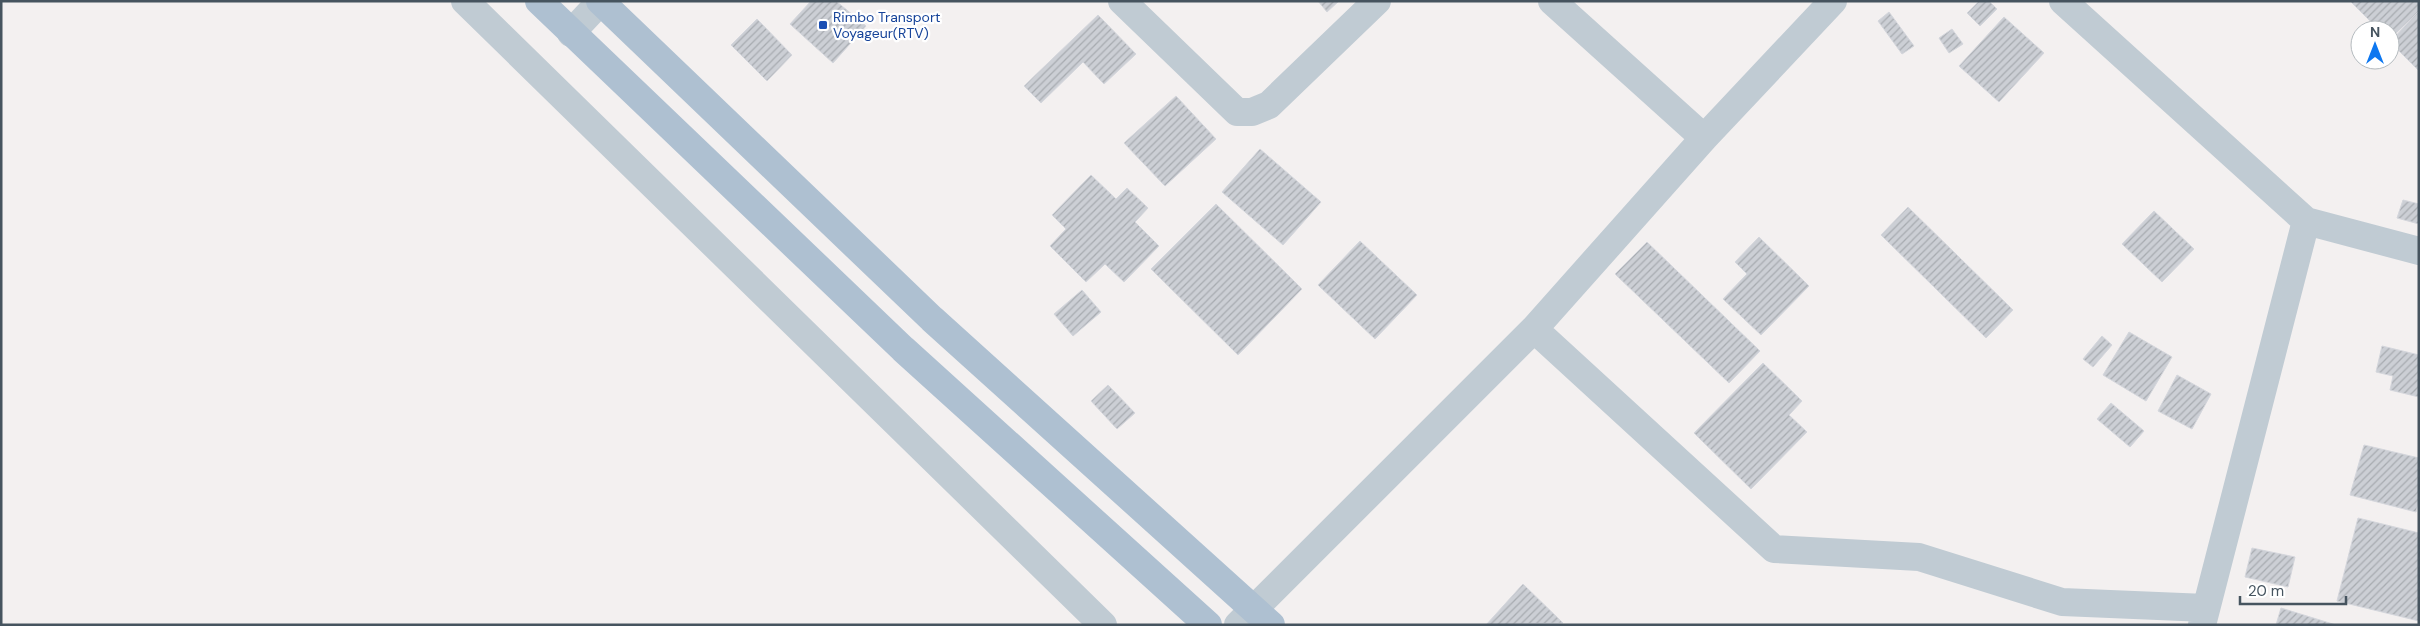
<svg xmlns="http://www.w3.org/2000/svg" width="2420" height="626" font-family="'DM Sans',sans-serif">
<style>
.building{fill:url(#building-hatch);stroke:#d4d6dc}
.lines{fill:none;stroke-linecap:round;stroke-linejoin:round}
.street{stroke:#c0cbd3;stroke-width:28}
.primary{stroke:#aec0d1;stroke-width:28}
.transit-dot{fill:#1a4fb4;stroke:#fff;stroke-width:2}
.labels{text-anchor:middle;stroke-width:4.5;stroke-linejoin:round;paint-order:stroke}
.transit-label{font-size:14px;fill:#164399;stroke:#fff;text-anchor:start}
</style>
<defs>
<pattern id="building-hatch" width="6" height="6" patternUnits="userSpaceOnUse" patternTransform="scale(1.25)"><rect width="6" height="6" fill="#cccfd5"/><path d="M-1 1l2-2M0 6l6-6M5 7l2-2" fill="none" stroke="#a7abb0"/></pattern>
</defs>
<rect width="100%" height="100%" fill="#f3f0f0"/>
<path class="building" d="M811,1h25l30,25 -33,37 -43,-39z
M1318,1h21l-12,11z
M1979,1h10l8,8 -17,17 -13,-13z
M2350,1h69v10l-29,28v-9h-11z
M2419,11v60l-29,-29z
M1889,12l25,34 -12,8 -24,-33z
M1098,15l38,39 -32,30 -21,-22 -42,41 -17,-17z
M2004,17l40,36 -45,49 -40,-36z
M757,19l35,36 -25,26 -36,-36z
M1952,29l11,15 -14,9 -10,-15z
M1176,96l40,43 -51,47 -41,-43z
M1260,149l61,53 -38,43 -61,-53z
M1091,175l25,24 11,-11 21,20 -13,14 24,24 -35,36 -19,-18 -19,18 -36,-36 16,-17 -14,-14z
M2403,200l16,4v20l-22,-6z
M1216,204l86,85 -64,66 -87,-86z
M1908,207l105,103 -27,28 -105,-103z
M2154,211l40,38 -32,33 -40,-38z
M1759,237l50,49 -48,49 -38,-36 24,-25 -12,-12z
M1360,241l57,54 -42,44 -57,-54z
M1647,242l113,109 -31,32 -114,-109z
M1082,290l19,22 -28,24 -19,-22z
M2129,332l43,25 -26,44 -43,-26z
M2102,336l10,9 -19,22 -10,-8z
M2382,346l37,9v42l-29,-7 3,-14 -17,-4z
M1763,363l39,38 -13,14 18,17 -56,57 -57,-56z
M2177,375l34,19 -19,35 -34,-18z
M1108,385l27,28 -18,16 -26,-28z
M2111,403l33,28 -14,16 -33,-28z
M2364,445l55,13v42l-3,12 -66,-17z
M2358,518l61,15v88l-82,-20z
M2252,548l43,9 -7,30 -43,-10z
M1523,584l40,39 -77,2z
M2281,608l55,17h-60z"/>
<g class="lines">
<path class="street" d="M465,1l638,624
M1122,1l115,111h15l17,-7 108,-104
M1552,1l152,137
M2063,1l243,220 -104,404
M571,33l30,-32
M2306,221l113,30
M1534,329l240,220 145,8 143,45 144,6
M1238,625l296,-296 170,-191 129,-137"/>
<path class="primary" d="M539,1l364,348 305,276
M600,1l332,318 339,306"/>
</g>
<rect class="transit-dot" x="818" y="20" width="10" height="10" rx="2.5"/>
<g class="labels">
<g class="transit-label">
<text x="833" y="22">Rimbo Transport<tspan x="833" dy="16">Voyageur(RTV)</tspan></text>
</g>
</g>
<rect width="2420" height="626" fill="none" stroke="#46545f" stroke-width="5"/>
<g transform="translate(2375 45)"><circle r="24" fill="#ffffff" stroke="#b5bbbf"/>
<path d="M0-4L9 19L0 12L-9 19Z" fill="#0d77f0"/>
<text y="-8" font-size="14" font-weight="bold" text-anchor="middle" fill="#46545f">N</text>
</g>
<path d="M2240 596v8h106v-8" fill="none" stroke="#46545f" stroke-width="2.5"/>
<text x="2248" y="596" font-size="15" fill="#46545f" stroke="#ffffff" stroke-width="4" paint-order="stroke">20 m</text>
</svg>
